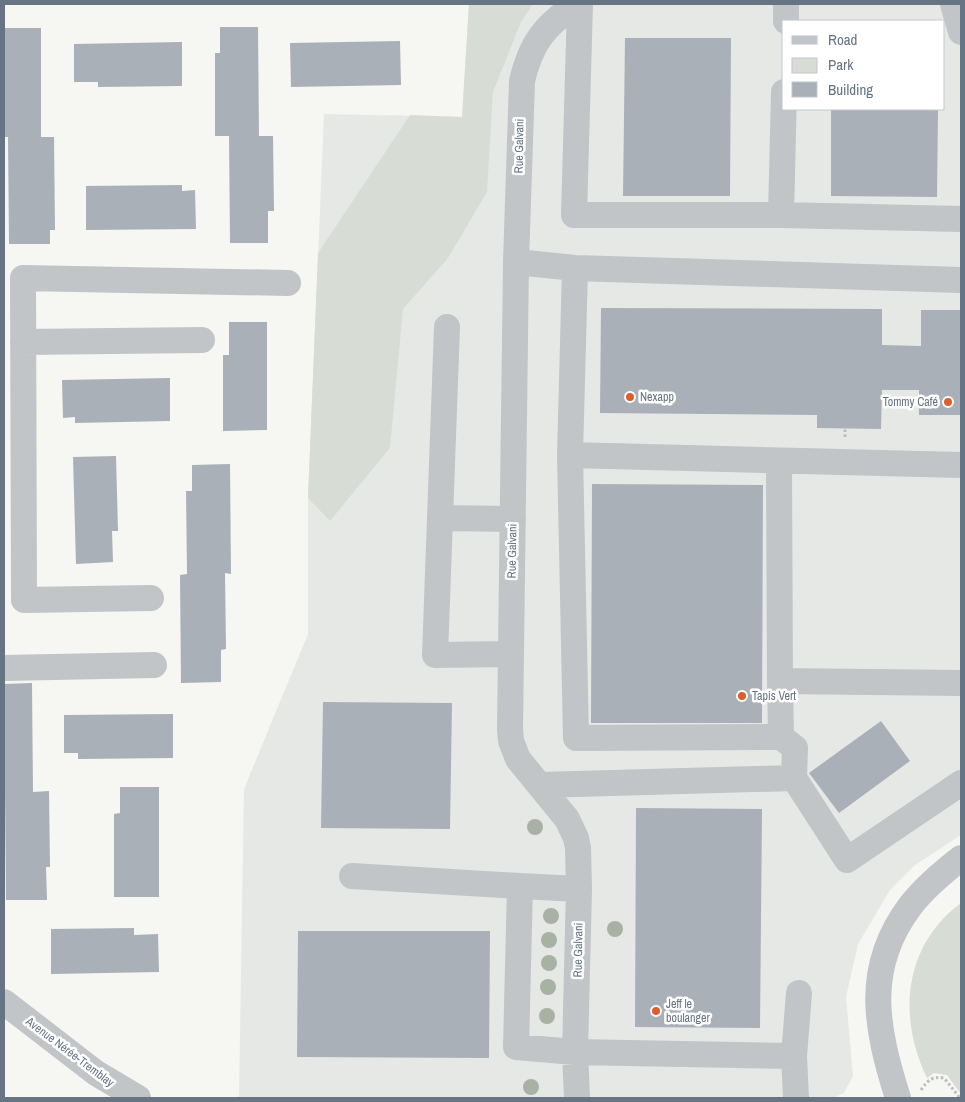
<svg xmlns="http://www.w3.org/2000/svg" width="965" height="1102" font-family="'Archivo Narrow',sans-serif">
<style>
.built{fill:#e6e8e6;fill-rule:evenodd}
.green{fill:#d7ddd4}
.building{fill:#aab0b7}
.lines{fill:none;stroke-linecap:round;stroke-linejoin:round}
.path{stroke:#bbbdbf;stroke-width:3;stroke-dasharray:2.5 2.5;stroke-linecap:butt}
.minor{stroke:#c1c5c8;stroke-width:26}
.tree{fill:#a7b2a4}
.poi-dot{fill:#dd602c;stroke:#fff;stroke-width:2}
.labels{text-anchor:middle;stroke-width:5;stroke-linejoin:round;paint-order:stroke}
.street-label{font-size:12px;fill:#667483;stroke:#fff}
.poi-label{font-size:12px;fill:#667483;stroke:#fff;text-anchor:start}
</style>
<rect width="100%" height="100%" fill="#f6f6f3"/>
<path class="built" d="M469,4h492v831l-46,30 -25,25 -32,54 -12,53 7,79 -9,17 -11,5h-594l5,-309 64,-155v-136l16,-384 138,3zM784,21h160v88h-160z"/>
<path class="green" d="M469,4h64l-12,18 -28,70 -6,100 -39,66 -45,51 -13,139 -60,73 -22,-23 10,-245 92,-138 52,2z
M961,903v191l-14,-19 -13,-2 -7,5c-30,-62 -23,-133 34,-175z"/>
<path class="building" d="M220,27h38l1,109h14l1,75h-6v32h-38l-1,-107h-14v-83h5z
M4,28h37v109h13l1,93h-5v14h-41l-1,-107h-4z
M625,38h106l-1,158h-107z
M400,41l1,44 -110,2 -1,-44z
M182,42v44l-84,1v-5h-24v-38z
M831,109h107l-1,88 -106,-1z
M182,185v6l13,-1 1,39 -110,1v-44z
M601,308l281,1v36l39,1v-36h40v105h-42v-25h-37l-1,39 -64,-1v-13l-217,-2z
M229,322h38v108l-44,1v-76h6z
M170,378v43l-95,2v-6l-12,1 -1,-38z
M116,456l2,75h-6l1,31 -37,2 -3,-107z
M230,464l1,110 -6,-1 1,76 -5,1v32l-40,1 -1,-108 7,-1 -1,-83h6v-26z
M592,484l171,1 -1,238h-171z
M32,683l1,109 16,-1 1,76h-4l1,33h-41l-1,-108h-1v-108z
M323,702l129,1 -2,126 -129,-1z
M173,714v44l-95,1v-6h-14v-38z
M881,721l29,40 -71,52 -30,-40z
M120,787h39v110h-45v-83l6,-1z
M636,808l126,1 -2,219 -125,-1z
M134,928v7l24,-1 1,38 -108,2v-45z
M298,931h192l-1,127 -192,-1z"/>
<g class="lines">
<path class="path" d="M845,437v-9
M921,1090c7,-10 11,-14 23,-12l16,20"/>
<path class="minor" d="M576,4c-31,22 -45,38 -54,77l-6,181 -6,467 1,12 7,18 49,60 9,19 2,10 1,41 -4,163 2,46
M580,4l-6,211h207l180,4
M953,4l8,28
M786,21v-17
M781,215l3,-123
M516,262l59,6 386,12
M447,327l-12,328 76,-1
M23,342l179,-2
M570,455l5,-187
M779,461l1,220 1,56 -205,1 -6,-283 391,10
M440,518l73,1
M151,598l-127,2 -1,-322 265,5
M4,668l150,-3
M780,681l181,2
M781,737l14,11 -1,30
M540,785l254,-7 53,82 114,-77
M352,876l168,10
M579,889l-59,-3 -4,161 59,5 219,4 2,42
M4,1002l92,71 42,25
M794,1056l5,-63
M898,1098c-22,-70 -35,-130 13,-193 14,-18 32,-33 50,-47"/>
</g>
<g class="tree">
<circle cx="535" cy="827" r="8"/>
<circle cx="551" cy="916" r="8"/>
<circle cx="615" cy="929" r="8"/>
<circle cx="549" cy="940" r="8"/>
<circle cx="549" cy="963" r="8"/>
<circle cx="548" cy="987" r="8"/>
<circle cx="547" cy="1016" r="8"/>
<circle cx="531" cy="1087" r="8"/>
</g>
<g class="poi-dot">
<circle cx="630" cy="397" r="5"/>
<circle cx="948" cy="402" r="5"/>
<circle cx="742" cy="696" r="5"/>
<circle cx="656" cy="1011" r="5"/>
</g>
<g class="labels">
<g class="street-label">
<text transform="translate(519 146) rotate(-89)" y="4">Rue Galvani</text>
<text transform="translate(512 551) rotate(-89)" y="4">Rue Galvani</text>
<text transform="translate(578 950) rotate(-89)" y="4">Rue Galvani</text>
<text transform="translate(70 1052) rotate(37)" y="4">Avenue Nérée-Tremblay</text>
</g>
<g class="poi-label">
<text x="640" y="401">Nexapp</text>
<text x="938" y="406" text-anchor="end">Tommy Café</text>
<text x="752" y="700">Tapis Vert</text>
<text x="666" y="1008">Jeff le<tspan x="666" dy="14">boulanger</tspan></text>
</g>
</g>
<rect width="965" height="1102" fill="none" stroke="#667483" stroke-width="10"/>
<rect x="782" y="20" width="162" height="90" fill="#ffffff" stroke="#c2c7cd"/>
<rect x="792" y="36" width="25" height="8" fill="#c1c5c8" stroke="#c2c7cd"/>
<text x="828" y="45" font-size="15" fill="#667483">Road</text>
<rect x="792" y="58" width="25" height="15" fill="#d7ddd4" stroke="#c2c7cd"/>
<text x="828" y="70" font-size="15" fill="#667483">Park</text>
<rect x="792" y="82" width="25" height="15" fill="#aab0b7" stroke="#c2c7cd"/>
<text x="828" y="95" font-size="15" fill="#667483">Building</text>
</svg>
